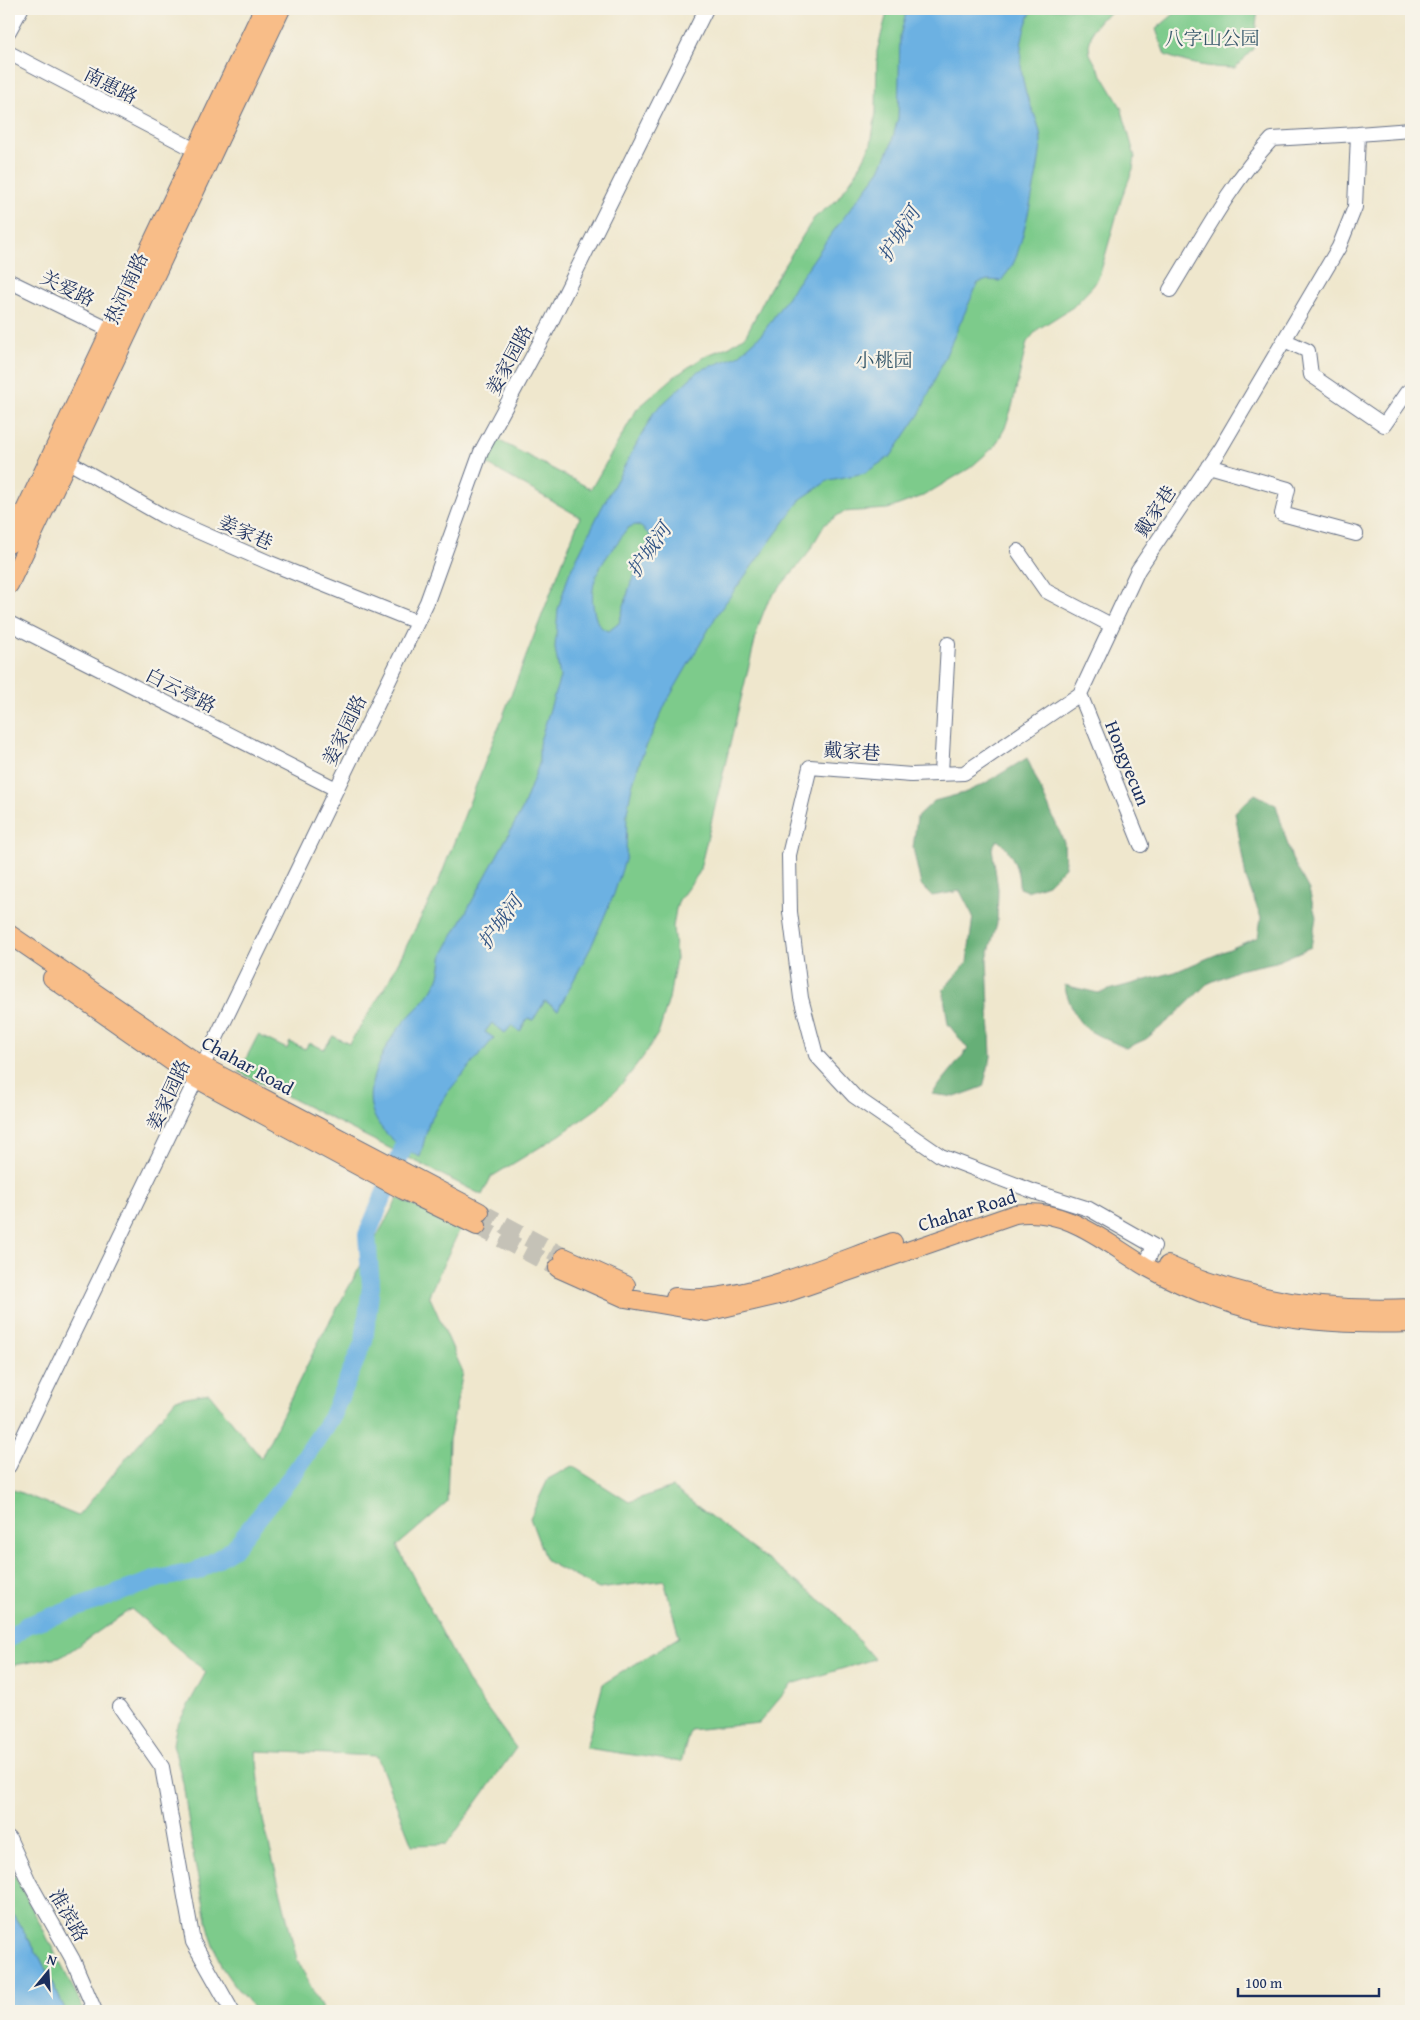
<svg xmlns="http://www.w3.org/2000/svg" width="1420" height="2020" font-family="'Gentium Book Plus','Noto Serif SC',serif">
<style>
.green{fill:#7dcb8b;stroke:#4c7d74}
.forest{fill:#66af77;stroke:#406f6a}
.water{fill:#6cb1e2;stroke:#4470a0;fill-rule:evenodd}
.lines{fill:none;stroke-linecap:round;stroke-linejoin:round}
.river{stroke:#6cb1e2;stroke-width:18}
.major-tunnel{stroke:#c5c2b7;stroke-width:18;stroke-dasharray:18 9;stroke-linecap:butt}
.minor-casing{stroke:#656f85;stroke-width:16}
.major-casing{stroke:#656f85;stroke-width:20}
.minor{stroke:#fff;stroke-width:14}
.major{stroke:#f8bd88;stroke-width:18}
.labels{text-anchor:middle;stroke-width:4.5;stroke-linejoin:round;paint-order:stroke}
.park-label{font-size:19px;fill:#345669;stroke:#f7f3e8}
.street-label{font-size:19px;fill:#1b2f5e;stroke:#f7f3e8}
.water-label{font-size:20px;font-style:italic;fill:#335686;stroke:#f7f3e8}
</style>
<rect width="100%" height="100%" fill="#f7f3e8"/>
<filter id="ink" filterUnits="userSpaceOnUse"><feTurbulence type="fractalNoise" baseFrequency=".02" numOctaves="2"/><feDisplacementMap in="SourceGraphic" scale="10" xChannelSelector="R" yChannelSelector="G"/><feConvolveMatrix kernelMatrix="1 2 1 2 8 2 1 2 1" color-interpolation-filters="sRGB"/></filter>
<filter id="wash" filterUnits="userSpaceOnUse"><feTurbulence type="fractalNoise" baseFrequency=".0096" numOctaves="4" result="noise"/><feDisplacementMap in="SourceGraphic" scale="20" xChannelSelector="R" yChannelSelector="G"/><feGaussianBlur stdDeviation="1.12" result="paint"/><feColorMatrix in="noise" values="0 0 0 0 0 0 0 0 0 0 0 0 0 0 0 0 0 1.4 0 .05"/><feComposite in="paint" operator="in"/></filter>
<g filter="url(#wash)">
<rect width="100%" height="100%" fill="#efe7cd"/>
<path class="green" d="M888,9h228l-15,10 -8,10 -4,16 1,9 6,11 25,42 14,50 -2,12 -12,31 -21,74 -6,11 -21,22 -35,22 -11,13 -15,65 -7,21 -10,18 -25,22 -47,28 -35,13 -45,3 -18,12 -18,31 -39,46 -9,23 -60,249 -20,27 -3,9 -3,18 3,32 -7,40 -10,33 -16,25 -20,26 -24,24 -39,28 -69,42 -9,18 -243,-123 19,-37 29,14 3,-7 15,7 4,-6 15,6 9,-13 16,8 37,-58 51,-100 143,-369 -95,-54 13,-23 93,49 46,-80 37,-32 31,-21 25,-10 16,-11 24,-47 44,-70 22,-17 21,-29 14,-28 5,-32 1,-61z
M1180,9h78l-5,40 -18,19c-24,0 -47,-4 -70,-13l-9,-26z
M398,1198l62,31 -31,66 34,77 -14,68 -2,63 -50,43 72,138 47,64 -69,96 -35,1 -35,-89 -121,-5 7,69 34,139 26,52h-67l-22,-26 -13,-19 -11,-32 -16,-75 -11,-76 -10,-39 3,-16 30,-56 -75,-63 -68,47 -54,10v-178l69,28 98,-117 33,-6 52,65 59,-119z
M572,1466l57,36 43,-15 160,122 42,50 -82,25 -33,39 -69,7 -9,32 -95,-14 17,-64 76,-47 -15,-57 -65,9 -53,-28 -16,-43 18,-39z
M9,1864l76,147h-19l-26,-53 -31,-50z"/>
<path class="forest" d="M1027,758l37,84 1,25 -17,17 -21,7 -8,-3c1,-17 -8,-39 -22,-48l-5,8 6,41 -1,34 -10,36 4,98 -8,30 -28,10 -23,-3 36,-45 -20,-25 -5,-34 24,-28 6,-46 -13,-25 -28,5 -11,-11 -8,-37 4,-31 17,-16 30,-8 18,-8z
M1255,794l21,11 16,54 17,31 7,27 -5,30 -35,15 -38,8 -31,14 -34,33 -27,22 -20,9c-42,-19 -48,-17 -62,-63l34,8 77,-21 83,-35 3,-19 -15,-40 -11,-66z"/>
<path class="water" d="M907,9h126c-15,26 -15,56 -7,84 5,16 14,30 15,47 1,18 -19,106 -27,122 -3,7 -9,13 -13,19l-13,-1 -10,3 -58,130 -29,43 -26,17 -36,7 -28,19 -83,114 -52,90 -25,55 -9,28 -5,26 -1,45 -12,37 -23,53 -33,63 -13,-9 -12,19 -5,-2 -8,14 -8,-7 -7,8 -13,-10 -7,9 9,6 -47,55 -18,29 -9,35c-21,-10 -44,-27 -49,-51 -5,-23 14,-61 28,-78 12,-16 30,-28 38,-47 4,-8 4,-18 6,-27l79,-144 17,-46v-20l21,-67 -5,-29 3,-39 11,-35 32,-65 53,-97 44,-41 40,-15 24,-22 67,-97 51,-67 11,-25 7,-27 2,-82zM636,525l5,2 9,8 -6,23 -13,24 -12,41 -10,8c-9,-2 -12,-8 -14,-16 -8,-30 4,-49 22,-72 7,-8 7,-16 19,-18z
M9,1908l31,50 26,53h-57z"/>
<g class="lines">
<path class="river" d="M9,1639l18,-14 55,-19 75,-27 41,-8 35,-22 62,-77 36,-54 33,-77 7,-55 -4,-51 36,-86 2,-23"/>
</g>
</g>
<g filter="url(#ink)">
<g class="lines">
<path class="major-tunnel" d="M480,1212l84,45
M477,1226l81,42"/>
<defs>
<path id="minor" d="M9,31l12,-22
M9,53l194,101
M9,281l109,53
M1170,290c32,-52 60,-106 102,-151l86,-5
M1284,340l24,11 3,24 73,50 23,-33 4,2
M60,457l103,59 107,47 147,59
M1208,466l80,23 -6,25 74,20
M1018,551l28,40 65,34
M9,623l327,166
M1080,694l61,151
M941,773l7,-129
M1145,1266l9,-20 -65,-37 -54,-17 -94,-36 -87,-60 -38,-41 -15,-57 -11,-86 -1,-57 21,-88 101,8 53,-2 116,-79 58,-124 82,-121 119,-202 16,-40 3,-73 53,-4
M9,1466l418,-864 54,-150 69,-128 156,-315
M120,1707l42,60 31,175 39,69
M9,1838l20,44 44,78 22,51"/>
<path id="major" d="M9,544l254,-535
M9,585l272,-576
M9,934l193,132 278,146
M52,978l145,101 206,111 74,36
M564,1257l62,28
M1168,1265c76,35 160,47 243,43
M558,1268l67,30 81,14 77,-18 232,-80c52,-7 88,27 130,52 23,13 50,25 76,34 60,22 127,25 190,23
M675,1297c64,9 157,-34 218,-55"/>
</defs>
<use href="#minor" class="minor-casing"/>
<use href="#major" class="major-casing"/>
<use href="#minor" class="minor"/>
<use href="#major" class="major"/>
</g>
</g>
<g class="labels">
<g class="park-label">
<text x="1212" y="45">八字山公园</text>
<text x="884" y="367">小桃园</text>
</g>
<g class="street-label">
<text transform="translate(111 85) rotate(27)" y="7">南惠路</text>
<text transform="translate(68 288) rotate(26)" y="7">关爱路</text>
<text transform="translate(126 288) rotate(-65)" y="7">热河南路</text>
<text transform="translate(509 360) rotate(-62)" y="7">姜家园路</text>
<text transform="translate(1155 511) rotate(-56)" y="7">戴家巷</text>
<text transform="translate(246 532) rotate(24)" y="7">姜家巷</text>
<text transform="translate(181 690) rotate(27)" y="7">白云亭路</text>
<text transform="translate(344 730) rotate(-64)" y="7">姜家园路</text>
<text transform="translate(852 751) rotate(4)" y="7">戴家巷</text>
<text transform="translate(1128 763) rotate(68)" y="7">Hongyecun</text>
<text transform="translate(248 1065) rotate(29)" y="7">Chahar Road</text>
<text transform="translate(168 1095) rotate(-65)" y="7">姜家园路</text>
<text transform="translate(967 1210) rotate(-17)" y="7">Chahar Road</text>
<text transform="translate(69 1915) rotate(60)" y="7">淮滨路</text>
</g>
<g class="water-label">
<text transform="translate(899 234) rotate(-58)" y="7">护城河</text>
<text transform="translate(649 550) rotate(-55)" y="7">护城河</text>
<text transform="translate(500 922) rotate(-54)" y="7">护城河</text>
</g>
</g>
<rect width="1420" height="2020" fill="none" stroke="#f7f3e8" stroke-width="30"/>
<g transform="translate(48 1972) rotate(18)" stroke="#f7f3e8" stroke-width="4" paint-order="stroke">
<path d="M0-4L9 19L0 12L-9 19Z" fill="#1b2f5e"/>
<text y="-8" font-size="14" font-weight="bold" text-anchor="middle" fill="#1b2f5e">N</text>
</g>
<path d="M1238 1988v8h141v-8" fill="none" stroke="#1b2f5e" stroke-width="2.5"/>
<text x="1245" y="1988" font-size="15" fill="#1b2f5e" stroke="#f7f3e8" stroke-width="4" paint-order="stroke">100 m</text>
</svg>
